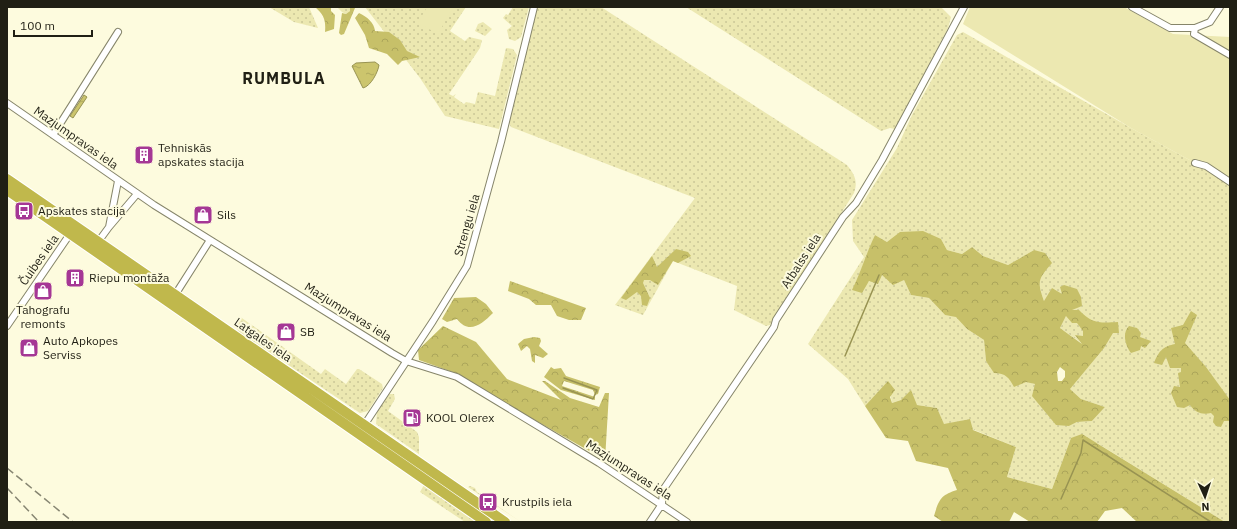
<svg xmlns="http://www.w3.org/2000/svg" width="1237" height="529" font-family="'IBM Plex Sans',sans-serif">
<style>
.grass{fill:url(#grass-dots);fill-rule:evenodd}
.forest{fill:url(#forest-crowns);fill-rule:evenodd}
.garden{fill:#ece8b1}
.water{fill:url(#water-ripples);stroke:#989352}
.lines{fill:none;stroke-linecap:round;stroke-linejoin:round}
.stream{stroke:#989352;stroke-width:1.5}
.minor-casing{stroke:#86856a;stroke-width:8}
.trunk-casing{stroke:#fff;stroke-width:12}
.minor{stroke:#fff;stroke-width:6}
.trunk{stroke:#c0b84c;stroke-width:10}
.rail{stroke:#878672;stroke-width:1.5;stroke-dasharray:8 4;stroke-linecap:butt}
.labels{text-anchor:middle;stroke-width:4;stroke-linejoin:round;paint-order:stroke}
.street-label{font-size:12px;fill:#201f14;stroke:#fdfbde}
.poi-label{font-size:12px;fill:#201f14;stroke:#fdfbde;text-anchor:start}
.district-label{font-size:16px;font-weight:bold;letter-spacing:1px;fill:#201f14;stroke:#fdfbde}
</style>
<defs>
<pattern id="grass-dots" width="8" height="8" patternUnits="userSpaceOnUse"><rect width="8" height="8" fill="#ece8b1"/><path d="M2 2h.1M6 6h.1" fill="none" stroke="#cac797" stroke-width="1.8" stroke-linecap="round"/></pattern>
<pattern id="forest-crowns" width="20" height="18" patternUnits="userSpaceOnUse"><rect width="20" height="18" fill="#c7c069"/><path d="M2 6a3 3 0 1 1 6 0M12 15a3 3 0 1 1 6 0" fill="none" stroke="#aba55a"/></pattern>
<pattern id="water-ripples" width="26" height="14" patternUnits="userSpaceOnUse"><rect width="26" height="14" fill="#ccc56d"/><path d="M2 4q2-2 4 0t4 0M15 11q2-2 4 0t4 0" fill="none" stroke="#afa95e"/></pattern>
</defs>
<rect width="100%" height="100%" fill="#fdfbde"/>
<path class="grass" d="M269,7h40l9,21 -24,-6z
M337,7h13v4l-4,3 -4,-2z
M365,7h101l-16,24 15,10 4,-4 13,3 -2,8 -31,46 4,2 3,-2 -2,3 10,7 2,-2 9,2 3,-12 17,4 11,-48 7,1 4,6 -18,74 -54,-13 -25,-38z
M513,7h16l-8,30 -6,4 -6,-2 -2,-9 5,-4 -9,-8 3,-4 2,1z
M537,7h64l246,158c8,10 11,16 7,28l-84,132 -4,1 -32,-16 3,-24 -64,-25 -30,54 -28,-10 80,-107 -184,-71 -2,-4z
M686,7h255l10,10 -3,11 -53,101 -5,-1 -9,3z
M483,22l9,7 -7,7 -10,-5 3,-7z
M963,32l168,96 99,54v340h-5l-128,-79 -26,-5 -19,51 -45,-12 9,-30 -44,-18 -3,-10 -25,6 -7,-17 -20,-3 -16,-5 -9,3 -4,-21 -23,24 -17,-27 -40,-35 56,-87 -11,-16 -1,-21 45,-72 15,-33 45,-80zM875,235l12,7 54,-3 6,11 15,4 10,-7 11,9 25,9 26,-15c2,10 6,47 11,52 5,5 15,10 21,14l-6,12 24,17 -14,44 11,10 24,8 -13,14 -15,1 -8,4 -34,-42 -27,-8 -22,-15 -2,-21 -17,-11 -11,-13 -11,-1 -16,-17 -18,-3 -7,-15 -23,-5 -28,15z
M239,316l82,58 4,-5 21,15 11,-15h2l23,15 1,4 -15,23 -8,2 -121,-81 -5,-8z
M389,394h5l1,5 -7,12 29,21 2,5v17l-43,-30 1,-12z
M371,435l128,87h-6l-10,-7 -112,-78z
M424,485l54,37h-13l-45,-30z
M470,486l5,2 2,4 44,30 -53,-35z"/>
<path class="forest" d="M315,7h16v4l4,4 -1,14 -9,3c1,-12 -1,-17 -10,-25z
M350,7l5,1 -11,26 -3,1 -2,-2 3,-20 4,1 4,-3z
M359,13c8,4 15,9 16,18l14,1 11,8 7,11 13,6 -18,4 -4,4 -11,-11 -18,-6 -4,-13 -10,-17z
M923,231l18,8 6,11 15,4 10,-7 11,9 25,9 26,-15 11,3 7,10c-14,16 -15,18 -8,38l8,-13 10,6 -2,-7 4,-2 13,4 4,8 1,9 -10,4h7c13,14 21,13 39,12l1,11h-6l-9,15 -34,41 11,10 24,8 -13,14 -15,1 -8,4 -13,-1 -24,-29 3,-12 -9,-2 -12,5c-5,-9 -8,-14 -20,-14l-8,-12 -2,-21 -17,-11 -11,-12 -11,-2 -16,-17 -18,-3 -7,-15 -11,5 -11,-10 -4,9 -9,-3 -7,12 -10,-3c9,-18 14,-36 23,-55l12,7 13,-10zM1066,316l6,7h5l6,8v5l-8,-1 7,9 -22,-16zM1060,367l5,4v6l-3,4h-4l-1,-9z
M676,249l12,3 3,4 -13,7 -5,-2 -15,24 -8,-5h-6l-1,3 7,15 -3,8 -5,-1 -1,-9 -4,-4 -11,8 -5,-2 31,-42 5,11z
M510,281l76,27 -5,12h-12l-12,-4 -6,-11h-15l-7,-6 -21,-8z
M476,297l10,7 7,9c-11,11 -24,22 -36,6l-10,3 -5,-3 12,-21z
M1191,311l6,4 -12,28 21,24 24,33v21h-6l-3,6 -5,-1 -3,-4 1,-6 -3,-3c-9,2 -15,0 -21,-8l-6,3 -7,-1 -6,-14 3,-7 6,1 -2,-14 3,-1v-4h-11l-4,-11 -4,8 -8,-2c5,-12 8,-16 21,-19l-4,-16 12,-3z
M443,326l33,16 31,37 54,21 -19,-19h3l25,17 29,9 6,-14h4l-4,67 -100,-57 -47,-29 -39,-14 -1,-10z
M1129,326l8,2 4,5 -1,4 11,4 -6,7 -4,-2 -1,4 -9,3c-6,-8 -9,-20 -2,-27z
M534,337l6,1 1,3 -2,5 9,8 -5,4 -8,-3v8l-3,-2 -2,-12 -3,-3 -6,5 -3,-7 6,-5z
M551,367l3,2 7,-1 5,8 34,11 -2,7 -3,1 -2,-5 -29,-9 -2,5 33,11v3l-34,-10 -17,-13z
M888,381l7,9 -5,7 2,6 9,-3 10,-10 6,15 20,3 7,16 26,-5 3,11 43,17 -9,30 45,12 19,-51 11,-4 143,88h-88l-15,-14 -17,3 -8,11h-67l-16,-10 -5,10h-66l-9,-6c5,-17 7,-21 23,-26l-9,-22 -32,-7 -8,-20 -22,-3 -21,-32z"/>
<path class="garden" d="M427,7h22l3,2 -14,25 -20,-11z
M970,7h154l49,27 57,3v145l-99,-54 -168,-104z"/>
<path class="water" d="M375,62l4,3c-1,7 -8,21 -16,23l-11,-22 4,-3z
M84,95l3,2 -14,21 -3,-2z"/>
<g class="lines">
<path class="stream" d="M845,356l34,-81
M563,388l30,11 4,-9 -33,-12
M1061,499l20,-46 2,-13 128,82"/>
<defs>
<path id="minor" d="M1132,7l38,21h25
M1220,7l-10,15 -15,6 -1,6 36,21
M7,103l147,102 238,148 14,8 51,16 142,86 88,59
M53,135l65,-103
M1195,163l11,3 24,16
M118,181l-9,46 28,-33
M98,242l11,-15
M175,295l35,-55
M7,326l65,-95
M359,433l74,-112 34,-55 34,-124 33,-135
M650,522l12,-18 1,-14 111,-163 2,-7 67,-103 13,-14 26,-43 82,-153"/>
<path id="trunk" d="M7,179l498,343
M7,190l479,332"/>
</defs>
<use href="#minor" class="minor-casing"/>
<use href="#trunk" class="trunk-casing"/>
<use href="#minor" class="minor"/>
<use href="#trunk" class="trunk"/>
<path class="rail" d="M7,468l66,54
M7,488l32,34"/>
</g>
<defs>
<symbol id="building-square" viewBox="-11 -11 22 22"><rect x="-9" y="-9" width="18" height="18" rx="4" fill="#a53795" stroke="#fdfbde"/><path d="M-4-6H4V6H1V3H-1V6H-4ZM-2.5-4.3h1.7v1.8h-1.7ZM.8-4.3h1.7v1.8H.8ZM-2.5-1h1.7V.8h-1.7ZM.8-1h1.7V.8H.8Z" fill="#fff"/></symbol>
<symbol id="bus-square" viewBox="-11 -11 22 22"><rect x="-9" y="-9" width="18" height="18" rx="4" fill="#a53795" stroke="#fdfbde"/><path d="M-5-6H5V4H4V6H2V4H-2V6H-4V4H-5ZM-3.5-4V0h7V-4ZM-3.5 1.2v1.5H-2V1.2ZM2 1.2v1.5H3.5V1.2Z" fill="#fff"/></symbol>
<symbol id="shop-square" viewBox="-11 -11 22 22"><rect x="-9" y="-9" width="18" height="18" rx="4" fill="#a53795" stroke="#fdfbde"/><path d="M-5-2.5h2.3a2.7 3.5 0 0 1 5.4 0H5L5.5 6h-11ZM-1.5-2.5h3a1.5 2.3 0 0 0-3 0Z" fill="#fff"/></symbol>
<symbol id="fuel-square" viewBox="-11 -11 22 22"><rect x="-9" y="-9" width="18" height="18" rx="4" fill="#a53795" stroke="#fdfbde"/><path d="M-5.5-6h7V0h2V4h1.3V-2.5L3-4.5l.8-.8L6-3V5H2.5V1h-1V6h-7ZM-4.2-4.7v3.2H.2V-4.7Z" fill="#fff"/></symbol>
</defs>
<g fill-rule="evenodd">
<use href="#building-square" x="133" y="144" width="22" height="22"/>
<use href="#bus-square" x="13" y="200" width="22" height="22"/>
<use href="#shop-square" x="192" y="204" width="22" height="22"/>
<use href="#building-square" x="64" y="267" width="22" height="22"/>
<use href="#shop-square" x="32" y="280" width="22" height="22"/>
<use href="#shop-square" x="275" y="321" width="22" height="22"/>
<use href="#shop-square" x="18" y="337" width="22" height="22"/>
<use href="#fuel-square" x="401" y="407" width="22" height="22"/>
<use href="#bus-square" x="477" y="491" width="22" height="22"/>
</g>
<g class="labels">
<g class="street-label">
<text transform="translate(76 138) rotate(35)" y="4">Mazjumpravas iela</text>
<text transform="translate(467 225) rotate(-74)" y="4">Strengu iela</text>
<text transform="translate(39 260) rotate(-55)" y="4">Čuibes iela</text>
<text transform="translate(801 261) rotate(-57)" y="4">Atbalss iela</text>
<text transform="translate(348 312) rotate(32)" y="4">Mazjumpravas iela</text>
<text transform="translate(263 340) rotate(35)" y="4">Latgales iela</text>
<text transform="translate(629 470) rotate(33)" y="4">Mazjumpravas iela</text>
</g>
<g class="poi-label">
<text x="158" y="152">Tehniskās<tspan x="158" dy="14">apskates stacija</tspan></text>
<text x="38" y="215">Apskates stacija</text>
<text x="217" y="219">Sils</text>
<text x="89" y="282">Riepu montāža</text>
<text x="43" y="314" text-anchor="middle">Tahografu<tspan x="43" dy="14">remonts</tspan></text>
<text x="300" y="336">SB</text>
<text x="43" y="345">Auto Apkopes<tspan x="43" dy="14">Serviss</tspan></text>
<text x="426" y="422">KOOL Olerex</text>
<text x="502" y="506">Krustpils iela</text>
</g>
<g class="district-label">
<text x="284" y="84">RUMBULA</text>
</g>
</g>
<rect width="1237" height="529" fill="none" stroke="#201f14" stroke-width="16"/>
<g transform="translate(1205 497) rotate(177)" stroke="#fdfbde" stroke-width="3" paint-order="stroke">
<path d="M0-3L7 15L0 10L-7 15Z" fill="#201f14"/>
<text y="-6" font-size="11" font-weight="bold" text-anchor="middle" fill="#201f14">N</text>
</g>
<path d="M14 30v6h78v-6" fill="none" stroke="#201f14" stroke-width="2"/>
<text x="20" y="30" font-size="12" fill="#201f14" stroke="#fdfbde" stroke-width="3" paint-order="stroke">100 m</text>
</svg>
